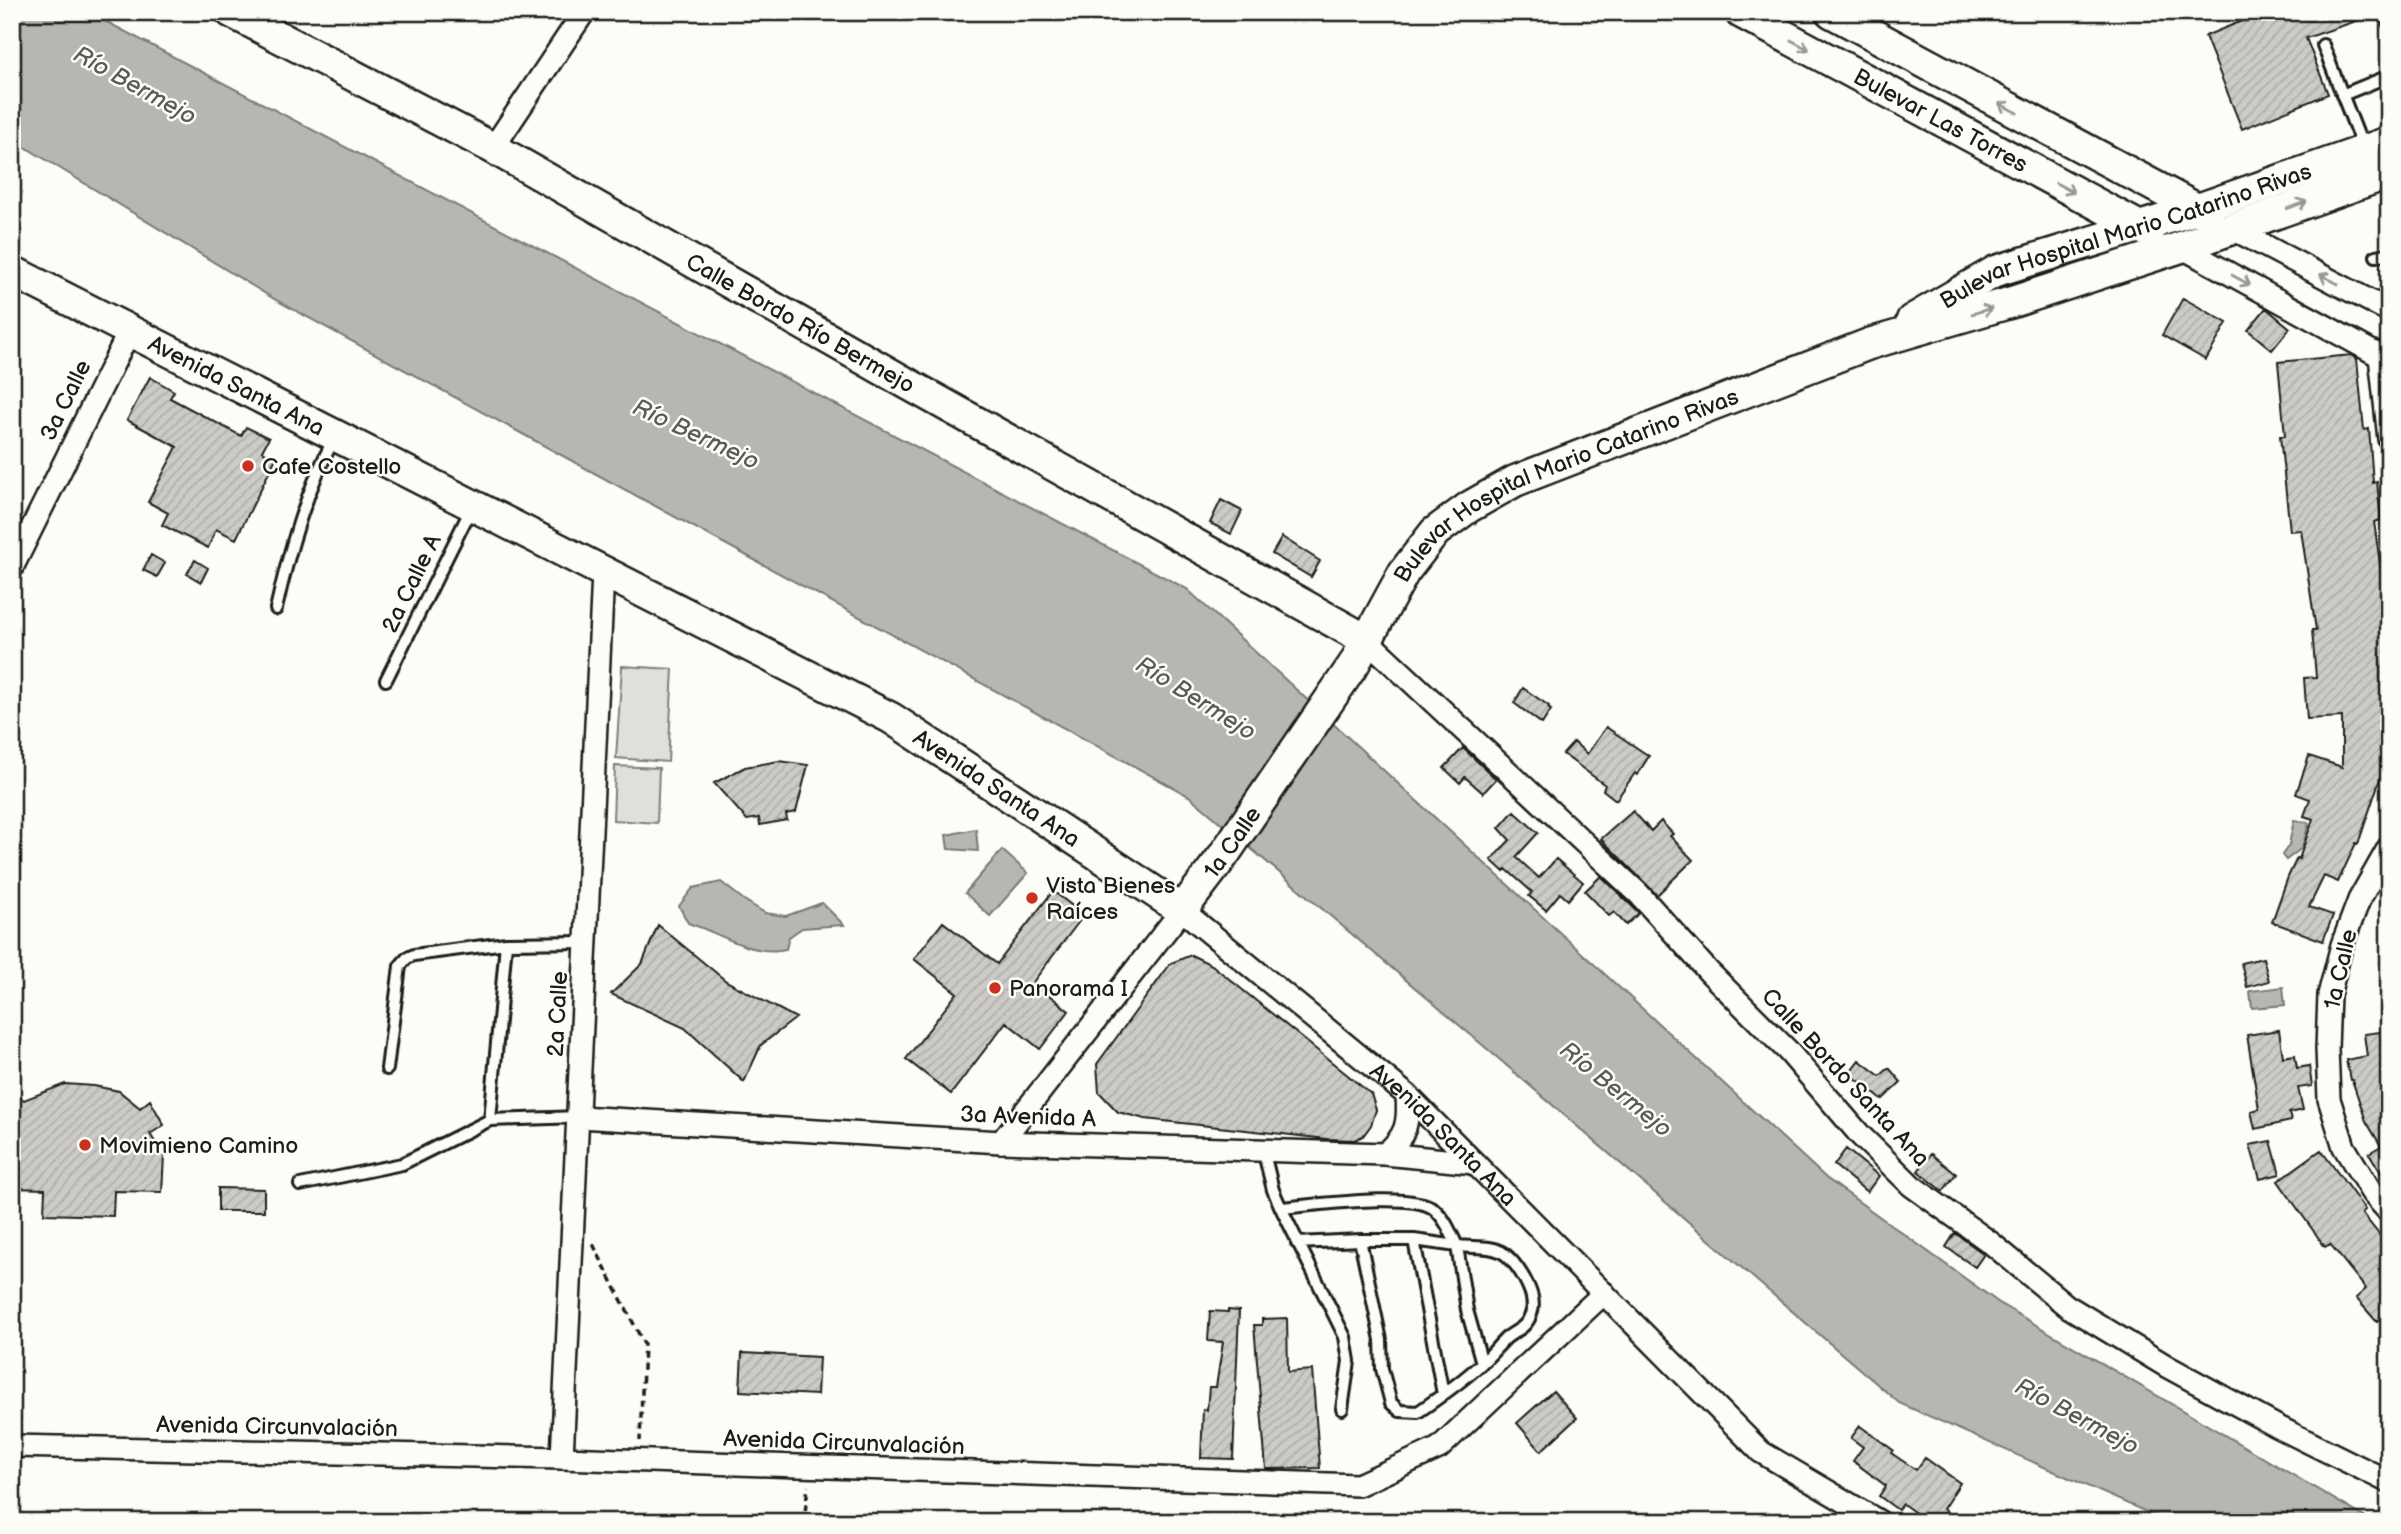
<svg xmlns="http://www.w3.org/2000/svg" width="2401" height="1534" font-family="'Balsamiq Sans',sans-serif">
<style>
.grass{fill:#e0dfdb;stroke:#7e7e7c;stroke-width:2}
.water{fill:#b7b6b2;stroke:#797876;stroke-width:2}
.building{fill:url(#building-hatch);stroke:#1c1c1c;stroke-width:2}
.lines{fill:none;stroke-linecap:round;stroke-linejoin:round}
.lane-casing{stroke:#1c1c1c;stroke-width:16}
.street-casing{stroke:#1c1c1c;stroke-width:26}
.secondary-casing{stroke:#1c1c1c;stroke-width:35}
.path{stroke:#1c1c1c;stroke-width:3.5;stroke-dasharray:7 5;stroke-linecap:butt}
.lane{stroke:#fdfcf7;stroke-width:10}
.street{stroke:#fdfcf7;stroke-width:21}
.secondary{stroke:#fdfcf7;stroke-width:30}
.oneway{stroke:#989794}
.poi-dot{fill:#c8321e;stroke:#fdfcf7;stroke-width:2.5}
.labels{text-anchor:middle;stroke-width:5;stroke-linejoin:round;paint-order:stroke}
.street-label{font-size:23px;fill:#1c1c1c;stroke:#fdfcf7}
.poi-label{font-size:23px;fill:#1c1c1c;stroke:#fdfcf7;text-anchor:start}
.water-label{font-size:24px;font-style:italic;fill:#5a5a58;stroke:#fdfcf7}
</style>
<defs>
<pattern id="building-hatch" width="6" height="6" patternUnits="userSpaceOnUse" patternTransform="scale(1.75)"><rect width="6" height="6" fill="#cccbc8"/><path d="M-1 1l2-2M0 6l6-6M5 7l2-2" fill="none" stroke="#afaeab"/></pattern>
</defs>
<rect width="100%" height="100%" fill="#fdfcf7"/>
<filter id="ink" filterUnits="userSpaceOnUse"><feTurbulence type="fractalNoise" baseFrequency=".0143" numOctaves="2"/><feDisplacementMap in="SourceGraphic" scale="14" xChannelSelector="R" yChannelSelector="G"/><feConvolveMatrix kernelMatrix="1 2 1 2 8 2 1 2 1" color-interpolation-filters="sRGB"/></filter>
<g filter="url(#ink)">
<path class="grass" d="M622,666l51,3 -5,93 -52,-4z
M615,766l44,2 -2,55 -44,-3z"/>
<path class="water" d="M12,12h76l1099,577 639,589 176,127 371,217h-204l-270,-119 -407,-350 -303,-257 -915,-497 -262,-160z
M2294,820l15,3 -7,25 -16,12 -4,-5 7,-10z
M976,829l2,22 -30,-2 -2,-14z
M1002,850l26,23 -38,43 -25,-23z
M721,882l23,18 21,13 21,3 36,-13 22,22 -42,3 -13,9 -3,12c-35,8 -65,-16 -98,-26l-9,-17 14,-18z
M2283,987l2,18 -33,3 -2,-17z"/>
<path class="building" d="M2264,12h110v3l-68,23 22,56 -86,35 -37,-93z
M2183,298l44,25 -21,37 -44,-25z
M2266,308l24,20 -18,22 -24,-20z
M2352,355l5,4 7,71 5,-1 4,54 4,-1 4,38 -7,2 14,96h-4l5,48v95h-3l-28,83 -2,-1 -18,39 -14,-6 -15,31 24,8 -10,26 -51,-19 16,-45 9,-19 2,1 14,-40 -9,-3 6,-17 -14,-5 13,-38 33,11v-50l-35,2 -3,-41 12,-1 -4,-47h4l-15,-100 -11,1 -10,-95h5l-7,-74z
M150,377l24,14 -4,7 71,38 5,-9 23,11 -7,13 14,7 -40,81 -20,-10 -8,19 -46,-23 6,-12 -20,-11 29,-55 -50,-27z
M1221,500l21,11 -11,23 -21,-11z
M1282,537l38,24 -9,16 -39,-23z
M151,555l14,8 -8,14 -14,-7z
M195,560l13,8 -7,14 -14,-8z
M1523,688l26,18 -1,2 3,2 -9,14 -28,-21z
M1606,727l43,29 -12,19 -2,-2 -19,27 -13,-10 2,-5 -42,-31 11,-12 13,12z
M1463,748l33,31 -13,14 -18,-16 -5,6 -16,-15z
M779,761l29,4 -12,47 -10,2 1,6 -27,5 -1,-7 -12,2 -33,-37 31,-16z
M1514,811l24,22 -22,24 23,21 17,-19 27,23 -15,18 -8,-7 -14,17 -17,-14 3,-4 -26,-23 -2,3 -13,-12 19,-20 -11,-12z
M1633,811l18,20 10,-10 12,13 -3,2 23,24 -36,35 -56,-56z
M1601,876l38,37 -13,12 -12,-13 -5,4 -24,-25z
M1053,891l31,24 -51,67 36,29 -29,38 -34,-27 -55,72 -45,-35 51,-66 -43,-34 29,-37 54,42z
M658,925l68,56 70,37 -35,27 -17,37 -59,-54 -74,-34 31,-30z
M1191,955l21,10 159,129 5,16 -5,15 -8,11 -9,4 -27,-1 -182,-20 -27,-7 -19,-20 -2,-28 74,-101z
M2263,958l6,23 -22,6 -6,-24z
M2279,1030l4,27 12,-2 2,13 12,-2 3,20 -14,2 5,22 -14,3 2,8 -36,8 -4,-18 8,-2 -12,-74z
M2389,1031v155l-20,-33 12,-7 -15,-25 -14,-41h-2l-4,-20 21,-4 -3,-22z
M1859,1060l21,16 9,-8 12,14 -19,18 -33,-27z
M65,1084l29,2 25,5 21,17 10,-8 14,25 -14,9 14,22 -2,36 -48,-1 -1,25 -69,-2 1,-25 -33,-1v-96l12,8z
M2271,1141l9,33 -20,5 -10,-34z
M1846,1149l33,27 -12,16 -33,-27z
M2321,1150l44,60 -3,3 27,34v64l-12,11 -21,-24 10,-9 -36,-45 -5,3 -47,-66z
M1931,1154l25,20 -13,17 -25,-20z
M218,1188l46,1v22h-46z
M1955,1233l29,21 -9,13 -29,-20z
M1228,1310l11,1 -6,148 -32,-1 2,-49 4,1 2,-23h7l7,-45 -15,-1 2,-30 18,1z
M1287,1318l1,54 24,-2 8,98 -54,1 -12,-144h8v-6z
M742,1353l77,4 -2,38 -77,-4z
M1553,1391l24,27 -36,33 -24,-28z
M1860,1426l33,24 -2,3 25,17 9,-12 35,25 -17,26 4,3 -6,10h-13l-25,-18 -5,6 -19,-14 7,-10 -33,-25 10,-14 -12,-9z"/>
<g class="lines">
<defs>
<path id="lane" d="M2387,19l2,5
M2323,45l40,103
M2342,95l47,-19
M2376,256l13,-3
M276,609c13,-58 30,-119 59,-172
M386,680l86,-173
M387,1069l13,-103 7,-8 7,-3 92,-12 81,-1
M490,1120l16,-177
M1263,1149l10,41 8,18c30,-2 131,-17 153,1 11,9 17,24 23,37
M300,1185l102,-21 88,-44 89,-3
M1281,1208l64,129 4,24 -7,48
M1414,1240l43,6
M1297,1243l63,-3
M1443,1394l-29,-154h-54l21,100 1,29 9,34 9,8 18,1c22,-15 45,-31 64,-49 8,-7 15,-16 23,-24 10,-9 21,-10 26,-25 5,-12 -1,-25 -7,-36 -21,-36 -31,-29 -67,-32l10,64 15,53"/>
<g id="street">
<path d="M493,148l91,-136"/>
<path d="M2233,229l156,82"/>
<path d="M2181,247l208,114"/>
<path d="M2380,356l9,83"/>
<path d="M12,568l117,-236"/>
<path d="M1368,641l271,253 70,78 79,79 73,85 51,50 79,57 76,63 101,61 110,60 111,55"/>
<path d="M2389,847l-30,53 -17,45 -13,50 -2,54 2,50 15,48 28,46 17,19"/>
<path d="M579,1117l422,25 384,12 89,9"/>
<path id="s1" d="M1001,1142l181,-232 225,185 354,357 119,70"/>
<path d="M1385,1154c22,-19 24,-31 22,-59"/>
<path d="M12,1446l550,12 796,27 81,-37 165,-155"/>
<path d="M562,1458l41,-885"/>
</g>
<g id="secondary">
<path id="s2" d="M231,12l262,136 408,232 467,261"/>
<path id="s3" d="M1740,12l409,220"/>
<path d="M1831,12l377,203"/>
<path id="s4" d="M12,271l879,447 291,192 41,-54 131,-192 50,-92 31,-40 34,-25 46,-26 354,-137 140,-41 172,-56 208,-74"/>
<path id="s5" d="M1912,320l84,-49 202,-62 191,-67"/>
</g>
</defs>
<use href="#lane" class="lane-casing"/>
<use href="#street" class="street-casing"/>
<use href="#secondary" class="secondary-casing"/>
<path class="path" d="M593,1244l51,100 -4,97
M804,1522l4,-36"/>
<use href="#lane" class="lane"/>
<use href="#street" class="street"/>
<use href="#secondary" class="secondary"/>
</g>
<defs><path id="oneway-shaft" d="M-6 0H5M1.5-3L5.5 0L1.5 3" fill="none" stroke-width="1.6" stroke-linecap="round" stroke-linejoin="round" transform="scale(1.75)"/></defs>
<g class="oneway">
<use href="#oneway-shaft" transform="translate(1800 45) rotate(28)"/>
<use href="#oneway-shaft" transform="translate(2008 108) rotate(-152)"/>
<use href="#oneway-shaft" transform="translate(2065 188) rotate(28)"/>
<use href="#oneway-shaft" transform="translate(2297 205) rotate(-20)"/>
<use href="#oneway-shaft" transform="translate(2329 279) rotate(-152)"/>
<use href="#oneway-shaft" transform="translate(2241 280) rotate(29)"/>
<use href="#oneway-shaft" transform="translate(1982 311) rotate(-16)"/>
</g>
</g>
<g class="poi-dot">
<circle cx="248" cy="466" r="7"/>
<circle cx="1032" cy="898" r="7"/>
<circle cx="995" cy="988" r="7"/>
<circle cx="85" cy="1145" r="7"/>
</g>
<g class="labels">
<g class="street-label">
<text dy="8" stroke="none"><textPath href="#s3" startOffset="228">Bulevar Las Torres</textPath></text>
<text dy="8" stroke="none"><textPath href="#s5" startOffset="231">Bulevar Hospital Mario Catarino Rivas</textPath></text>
<text dy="8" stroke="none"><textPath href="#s2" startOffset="649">Calle Bordo Río Bermejo</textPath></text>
<text dy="8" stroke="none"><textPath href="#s4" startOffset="252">Avenida Santa Ana</textPath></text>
<text transform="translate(65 400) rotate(-64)" y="8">3a Calle</text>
<text dy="8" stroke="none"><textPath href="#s4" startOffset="1927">Bulevar Hospital Mario Catarino Rivas</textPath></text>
<text transform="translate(411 583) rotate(-64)" y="8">2a Calle A</text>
<text dy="8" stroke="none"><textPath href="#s4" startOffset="1113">Avenida Santa Ana</textPath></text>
<text dy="8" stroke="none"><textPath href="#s4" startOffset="1419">1a Calle</textPath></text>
<text transform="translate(2340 969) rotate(-77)" y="8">1a Calle</text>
<text transform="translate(557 1014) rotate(-87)" y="8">2a Calle</text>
<text transform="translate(1846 1077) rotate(47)" y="8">Calle Bordo Santa Ana</text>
<text transform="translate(1028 1116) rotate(2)" y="8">3a Avenida A</text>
<text dy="8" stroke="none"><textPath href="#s1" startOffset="639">Avenida Santa Ana</textPath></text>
<text transform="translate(277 1426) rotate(1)" y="8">Avenida Circunvalación</text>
<text transform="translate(844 1442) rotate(2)" y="8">Avenida Circunvalación</text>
</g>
<g class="poi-label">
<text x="262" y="474">Cafe Costello</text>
<text x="1046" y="893">Vista Bienes<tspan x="1046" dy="26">Raíces</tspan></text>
<text x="1009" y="996">Panorama I</text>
<text x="99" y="1153">Movimieno Camino</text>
</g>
<g class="water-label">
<text transform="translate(135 85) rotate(29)" y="8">Río Bermejo</text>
<text transform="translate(696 434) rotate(25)" y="8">Río Bermejo</text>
<text transform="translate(1196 698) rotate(32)" y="8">Río Bermejo</text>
<text transform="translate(1616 1089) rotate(39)" y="8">Río Bermejo</text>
<text transform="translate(2077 1416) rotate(28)" y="8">Río Bermejo</text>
</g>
</g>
<rect width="2401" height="1534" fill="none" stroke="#fdfcf7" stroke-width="42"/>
<rect x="21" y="21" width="2359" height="1492" fill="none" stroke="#1c1c1c" stroke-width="2.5" filter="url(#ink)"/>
</svg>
